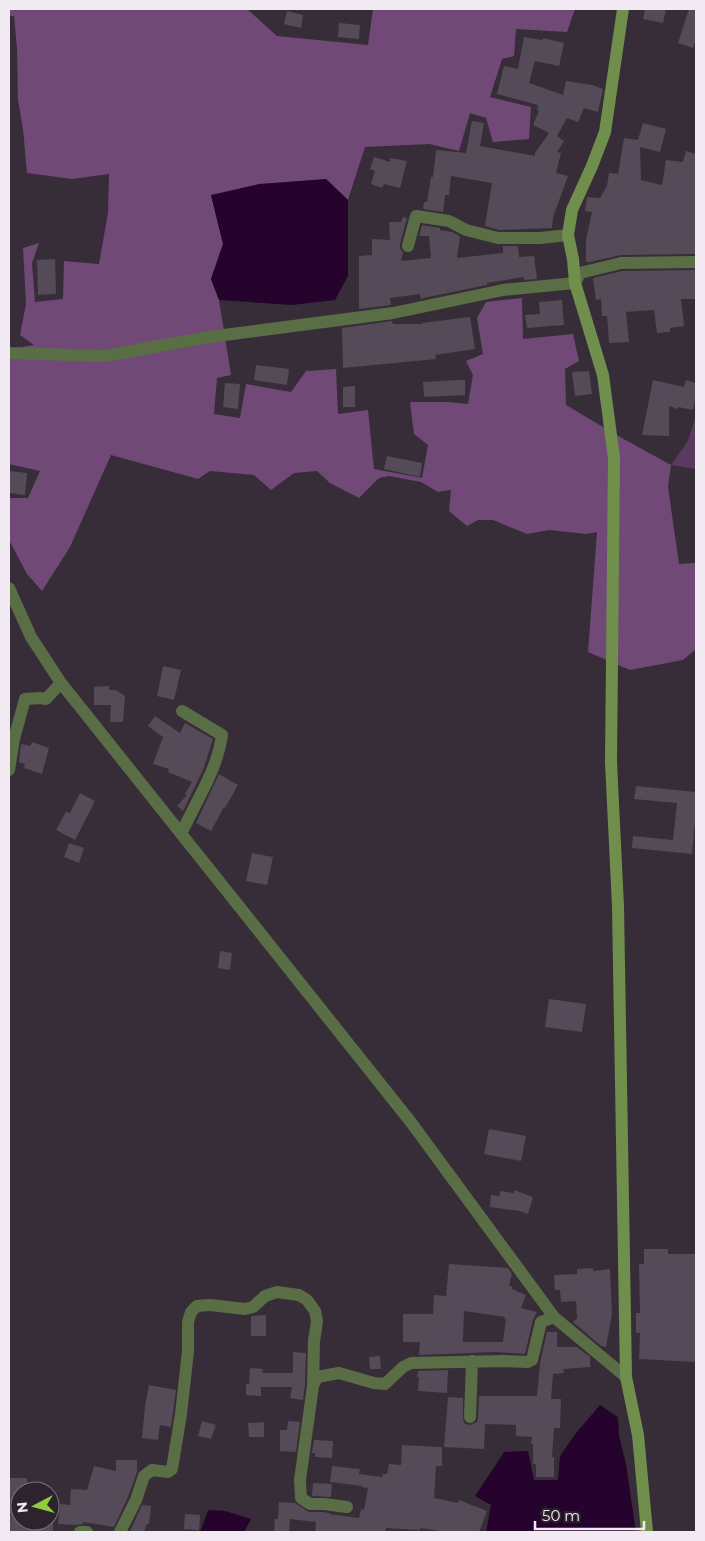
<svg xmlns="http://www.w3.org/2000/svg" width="705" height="1541" font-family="Montserrat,sans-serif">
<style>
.green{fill:#5b3a61}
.forest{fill:#704977}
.water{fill:#26032c}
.building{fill:#554a57;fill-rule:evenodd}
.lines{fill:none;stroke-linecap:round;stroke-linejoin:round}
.minor{stroke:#5a6e45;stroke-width:12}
.secondary{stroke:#708f4d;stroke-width:12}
</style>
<rect width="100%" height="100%" fill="#372d38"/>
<path class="green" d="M696,415v54l-25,-4 17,-24z"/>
<path class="forest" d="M9,9h238l30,27 91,9 5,-36h202l-8,23 -51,-3 -2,27 -12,3 -12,38 41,10 -2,32 -36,3 -7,-24 -16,-5 -11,38 -30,-7 -64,3 -17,53 -22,-21 -115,16 12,49 -12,35 8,21 12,75 -14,3 -3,36 26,4 6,-34 45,8 15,-21 30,-2 2,45 30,-4 6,59 48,9 6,-33 -14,-11 -4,-32h38l20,2 5,-29 -7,-14 17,-7 -6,-36 9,-16 36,-4 1,41 50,-5 6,27 -14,8 1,36 54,32 51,28 -3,22 11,77 17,-1v86l-13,11 -53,10 -42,-18 9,-120 -11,2 -37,-4 -22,4 -34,-14h-15l-11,6 -18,-15 2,-21 -13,2 -17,-10 -32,-6 -10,2 -20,20 -29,-15 -13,-12 -23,2 -23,17 -17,-15 -44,-4 -12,8 -87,-24 -41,92 -28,44 -15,-17 -18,-34v-42h19l12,-27 -31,-7v-115l25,-4 -14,-10 6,-31 -3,-56 16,-5 -7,20 3,39 28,-3 1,-38 35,3 9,-51 1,-39 -37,5 -45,-6 -4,-44 -5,-29 -1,-52 -3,-32h-5z"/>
<path class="water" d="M326,179l22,21v76l-13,24 -43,5 -73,-5 -8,-21 12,-35 -12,-49 48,-11z
M600,1405l18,12 1,19 7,28 10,68h-150l5,-27 -16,-9 29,-44 24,-1 6,29h24l2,-24 16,-23z
M208,1510l17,1 26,8 -7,13h-44z"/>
<path class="building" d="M645,9h21l-3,14 -20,-4z
M689,9h7v29l-3,10 -15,-5z
M287,11l16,4 -2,13 -17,-4z
M339,23l21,2 -1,14 -21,-2z
M524,37l18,3 1,-2 21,5 -5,23 -24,-5 -6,22 34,12 3,-14 26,4 11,4 -5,23 -14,-4 -6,14 -11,-4 -10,18 7,5 -7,11 4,1 -5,20 12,3 -15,41 -1,11 -53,2 -14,-4 7,-43 -41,-7 -2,19h-4l-2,17 -20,-3 1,-7h3l4,-25h2l3,-27 30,3 6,-32 12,2 -4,23 55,10v-3l14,-20 -16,-8 6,-14 -2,-1 1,-5 -41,-11 7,-28 14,3z
M643,123l23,6 -6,23 -20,-5 1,33 21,5 4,-25 17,2 3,-11 10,3v100l-75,1 -31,7h-4v-22l6,-28 -7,-1 2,-14 13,1 7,-12 2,-13 9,1 6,-36 14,2z
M374,157l16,5v-4l17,3 -7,27 -16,-4 -2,4 -11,-4 4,-13 -5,-2z
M403,217l4,1 -7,26v5l3,3 -2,9 30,-3 -2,-22h-10l3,-11 18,3v2l12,2 8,4 -3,22 46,-5v-7h15l1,11 15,-1 3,23 -13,1v-3l-37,6v2l-64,13 -2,1 -1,-5 -30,4 1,7 -32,4v-53l13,-1v-16l18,1 -1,-18h12z
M55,259l1,35 -18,1 -1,-35z
M696,270v29h-15l3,27 -14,2v4l-13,1 -3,-23 -28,2 3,30 -20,1 -2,-27h-5l-1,-17 -5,1 -3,-22 29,-7z
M562,300l2,25 -37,3 -2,-13 15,-1 -1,-12z
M470,317l5,32 -40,6 1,4 -93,9 -1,-40 50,-7 1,3h29v-1z
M256,365l33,4 -2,16 -33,-5z
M589,371l3,23 -17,2 -3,-24z
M458,380h7v15l-41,2 -1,-15z
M653,380l31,7 2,-7 10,3v12l-3,15 -15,-3 -1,2 -8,-3v30l-27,-1z
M225,383l15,1 -2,25 -15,-2z
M355,386v21h-12v-20z
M387,456l35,7 -2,14 -36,-8z
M9,471l18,2 -2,22 -16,-2z
M163,666l18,4 -7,30 -17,-4z
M109,686v4h7l9,6 -2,26h-13l1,-17h-17v-18z
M155,716l25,17 5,-10 28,16 -10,31 -20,41 -6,-5 10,-11 -2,-1 7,-12 -24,-10 1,-3 -16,-5 10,-27 -15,-11z
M32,742l17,6 -7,26 -18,-6 1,-4 -6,-2 2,-18 9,2z
M219,774l19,11 -13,23 -1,-1 -13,24 -15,-8z
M636,786l60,6v17l-4,45 -60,-6 1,-12 40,4 4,-37 -43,-4z
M80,793l15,8 -20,39 -19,-10 10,-18 4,1z
M69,843l15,5 -5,15 -15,-6z
M252,853l21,4 -6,28 -21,-4z
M220,951l12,2 -2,17 -12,-2z
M549,999l37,5 -4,28 -37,-5z
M489,1129l37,7 -5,25 -37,-7z
M514,1190l19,7 -5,17 -8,-3 -30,-4 1,-12 9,1v-5l14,2z
M644,1249h24v5h28v108l-57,-3 1,-26h-4v-20h4l-1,-49h5z
M449,1264l59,4 4,6 -3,12h3v3l14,6 -5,13 16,4 -4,8 -8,34 -29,-2 -77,3 1,-13h-17v-28h30l1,-19 12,1zM464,1311l41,6 -1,2h2l-3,23h-40z
M593,1268v3l17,-2 2,45 -6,33 -5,-1 -28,-24 4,-4 -1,-17 -15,1 -1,-12h-5l-1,-15 23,-1v-5z
M266,1315v21h-15v-20z
M547,1332h10v15h20l13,10v10l-27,2 1,4 -11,1 -2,25h10l-1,29h-6l-2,29h2v20h-18v-13h-3v-20h-2l1,-7 -16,-1v-11l-31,-1 -1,25 -40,-2 4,-50 15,1v22l2,4 5,1 7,-3 1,-4 1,-22h58l3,-33z
M293,1352l13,1 -1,32 -2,15 -13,-2 2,-11h-31v9l-15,-1v-11h3l1,-16 13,1 -1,4h31z
M380,1356l1,13h-11l-1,-12z
M448,1370l-1,23 -29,-2 1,-14h-2l1,-6z
M149,1385l27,5 -5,37 -11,-2 -2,15 -16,-2 3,-32z
M202,1421l14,4 -5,14 -13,-3z
M288,1421l12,1 -4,30 -16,-1v-21h7z
M264,1422v15h-15l-1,-14z
M314,1440l19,1 -1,17 -17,-1v-4h-3z
M402,1445l40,2v19h-6l-2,32 24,5 1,-3 28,11 -8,21h-32l-27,-4v2l-34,-2 -1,4h-70l1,-10 -26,-3 -1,13h-15l1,-13h3l1,-17 16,1 14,9h14l7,1 -1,1 30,4 2,-9 3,1 4,-22 -6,-1v-1l-32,-4 2,-16 28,3 -1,5 23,3 1,-3h4l2,-10 12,1z
M116,1460h21v12l-9,25 -14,30 -31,-5v2l-7,1 -18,-1 2,-20 10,1 1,-16 16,1 7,-24 22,5z
M9,1478h18l1,13h-8v30h33v11h-44z
M313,1483l19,1 -1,13 -19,-1z
M142,1505l9,1 -2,18h-2l-3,8 -14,-1z
M185,1514l15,1 -1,15 -15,-1z"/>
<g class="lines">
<path class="minor" d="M408,246l8,-30 33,5 17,9 32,8h42l28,-3
M9,353l95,3 105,-19 184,-24 110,-23 72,-7 5,-10 41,-10 75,-1
M9,588l22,49 30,46 349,438 144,196 72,60
M9,770l5,-31 11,-40 15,-1 6,1 15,-16
M181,834c15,-33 36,-63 41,-99l-40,-24
M470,1417l2,-56
M347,1507l-23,-3h-14l-9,-6 -1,-18 13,-94 4,-9 22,-4 35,10 11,1 18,-17 8,-4 92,-2 25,1 4,-2 9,-38 13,-5
M80,1532h7
M120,1532l16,-32 8,-24 8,-6 16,2 4,-3 9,-55 7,-63v-29l3,-10 6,-6 13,-1 35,4 8,-2 12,-11 12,-4 22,3 8,5 8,11 2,10 -3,20 -1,45"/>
<path class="secondary" d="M623,9l-18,123 -13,34 -20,44 -4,25 5,24 2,24 28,92 11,83 -3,304 7,144 8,471 12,58 9,97"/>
</g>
<rect width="705" height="1541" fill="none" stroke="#f1eaf2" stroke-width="20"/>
<g transform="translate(35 1506) rotate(264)"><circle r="24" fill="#2d232e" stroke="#7b737c"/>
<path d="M0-4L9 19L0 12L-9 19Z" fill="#92cd3f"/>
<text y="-8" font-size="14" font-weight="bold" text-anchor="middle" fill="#f1eaf2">N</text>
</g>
<path d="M535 1521v8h109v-8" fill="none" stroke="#f1eaf2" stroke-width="2.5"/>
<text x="542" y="1521" font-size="15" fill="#f1eaf2" stroke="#2d232e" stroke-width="4" paint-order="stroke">50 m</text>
</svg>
